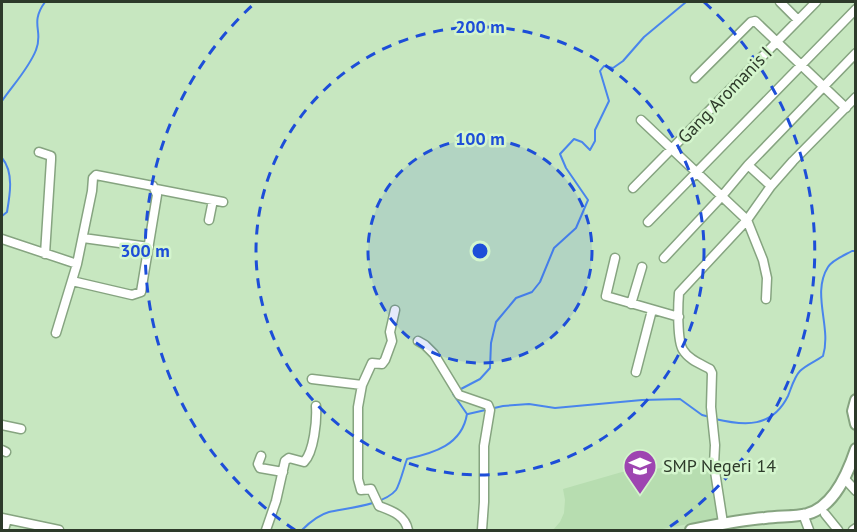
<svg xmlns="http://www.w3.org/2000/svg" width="857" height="532" font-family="'PT Sans',sans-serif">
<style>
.built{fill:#b7ddb0}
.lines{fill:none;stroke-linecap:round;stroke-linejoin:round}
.stream{stroke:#4985ec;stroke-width:2}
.minor-casing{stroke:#86a480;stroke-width:11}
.tertiary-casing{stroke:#86a480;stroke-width:14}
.minor{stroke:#fff;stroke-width:8}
.tertiary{stroke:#fff;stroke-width:10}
.ring{fill:none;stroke:#1d4ed8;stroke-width:3;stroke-dasharray:10 8}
.labels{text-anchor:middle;stroke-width:5;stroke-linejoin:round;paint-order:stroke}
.street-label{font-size:18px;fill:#2d3a2a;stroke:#d4f5cd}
.poi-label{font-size:18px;fill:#2d3a2a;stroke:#d4f5cd;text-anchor:start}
.centre{fill:#1d4ed8;stroke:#d4f5cd;stroke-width:3}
.ring-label{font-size:18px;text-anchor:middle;font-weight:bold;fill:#1d4ed8;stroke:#d4f5cd;stroke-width:5;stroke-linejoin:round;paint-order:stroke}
</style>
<rect width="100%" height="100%" fill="#c7e7c0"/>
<path class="built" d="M708,461l12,57 -63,12h-104l7,-8 4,-9 1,-13 -2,-11 59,-17 26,-2z"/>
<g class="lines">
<path class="stream" d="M2,101c11,-16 27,-33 34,-51 8,-19 -7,-26 9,-48
M2,158c12,14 8,37 5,54l-5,4
M459,390l21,-11 10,-11 1,-25 5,-21 20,-24 16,-6 8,-10 14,-34 22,-20 12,-28 -22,-32 -6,-14 14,-15 8,3 8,8 5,-9v-11l14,-29 -9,-30 4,-5 9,2 10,-7 21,-24 42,-35
M468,414l35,-8 26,-2 26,4 87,-8 38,-1 22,16 8,2
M715,419c30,7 57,9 73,-23 3,-7 6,-19 12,-25 6,-6 16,-10 23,-15 9,-29 -12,-62 5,-89 4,-7 17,-12 24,-16h4
M302,530c7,-7 16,-15 27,-18 18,-4 55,-7 67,-22 4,-6 8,-23 11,-31 27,-6 55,-14 60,-45l-14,-20 2,-1"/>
<defs>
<path id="minor" d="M780,2l18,18
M695,78l56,-56 4,-1 91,87
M641,120l106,100 16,40 4,18 -1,21
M39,152l12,4v4l-6,94
M748,165l23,21
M633,188l183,-186
M156,189l67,13
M209,220l4,-20
M648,222l208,-213
M83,238l66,9
M2,239l75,25 15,-73 1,-13 3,-3 57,11 4,9 -16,97 -9,3 -60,-14
M615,258l-9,38 73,21
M664,258l58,-62 26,-31 108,-112
M631,304l11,-37
M395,310l-5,22 2,9 -7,19 -3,4 -10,-1 -10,22 -4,22v72l3,11 10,-1 8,17c13,5 26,9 29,24
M56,333l21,-69
M418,341l7,4 9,9 25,41 29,10 2,5 -6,36v56l-2,28
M636,372l16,-62
M312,379l50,6
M2,425l19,4
M2,450l4,2
M261,456l-3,8 2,4 23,4
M844,478l12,13
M803,514l6,16
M825,514l13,16
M2,518l57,12
M723,523l-9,-58 1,-20 -4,-38 1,-34 -2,-4c-9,-5 -21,-9 -27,-19 -6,-9 -5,-45 -4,-57l68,-73 24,-34 22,-25 63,-64
M4,530l3,-11
M266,530l10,-29 9,-40 4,-3 15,4c10,-10 13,-42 12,-56
M853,530l3,-2"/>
<path id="tertiary" d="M856,400l-3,11 3,13
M691,530c25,-5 49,-10 74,-12 14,-2 29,-1 42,-4 27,-7 41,-41 49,-65"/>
</defs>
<use href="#minor" class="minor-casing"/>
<use href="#tertiary" class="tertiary-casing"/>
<use href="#minor" class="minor"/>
<use href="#tertiary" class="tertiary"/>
</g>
<circle cx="480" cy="251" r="112" fill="#1d4ed8" fill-opacity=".12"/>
<g class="ring">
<circle cx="480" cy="251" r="112"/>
<circle cx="480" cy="251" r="224"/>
<path d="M295 530A335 335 0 0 1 256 2M704 2A335 335 0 0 1 665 530"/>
</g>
<defs>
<symbol id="school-pin" viewBox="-11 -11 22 30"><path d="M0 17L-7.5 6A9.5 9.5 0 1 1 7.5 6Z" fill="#9e45b1" stroke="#d4f5cd"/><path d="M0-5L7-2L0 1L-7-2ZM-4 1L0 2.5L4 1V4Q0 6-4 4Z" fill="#fff"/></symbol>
</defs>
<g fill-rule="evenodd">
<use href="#school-pin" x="621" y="447" width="38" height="52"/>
</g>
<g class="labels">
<g class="street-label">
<text transform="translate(725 95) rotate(-46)" y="6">Gang Aromanis I</text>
</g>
<g class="poi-label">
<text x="663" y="472">SMP Negeri 14</text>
</g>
</g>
<circle cx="480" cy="251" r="9" class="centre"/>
<g class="ring-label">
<text x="480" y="33">200 m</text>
<text x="480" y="145">100 m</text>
<text x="145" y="257">300 m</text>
</g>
<rect width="857" height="532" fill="none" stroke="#2d3a2a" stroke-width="6"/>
</svg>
